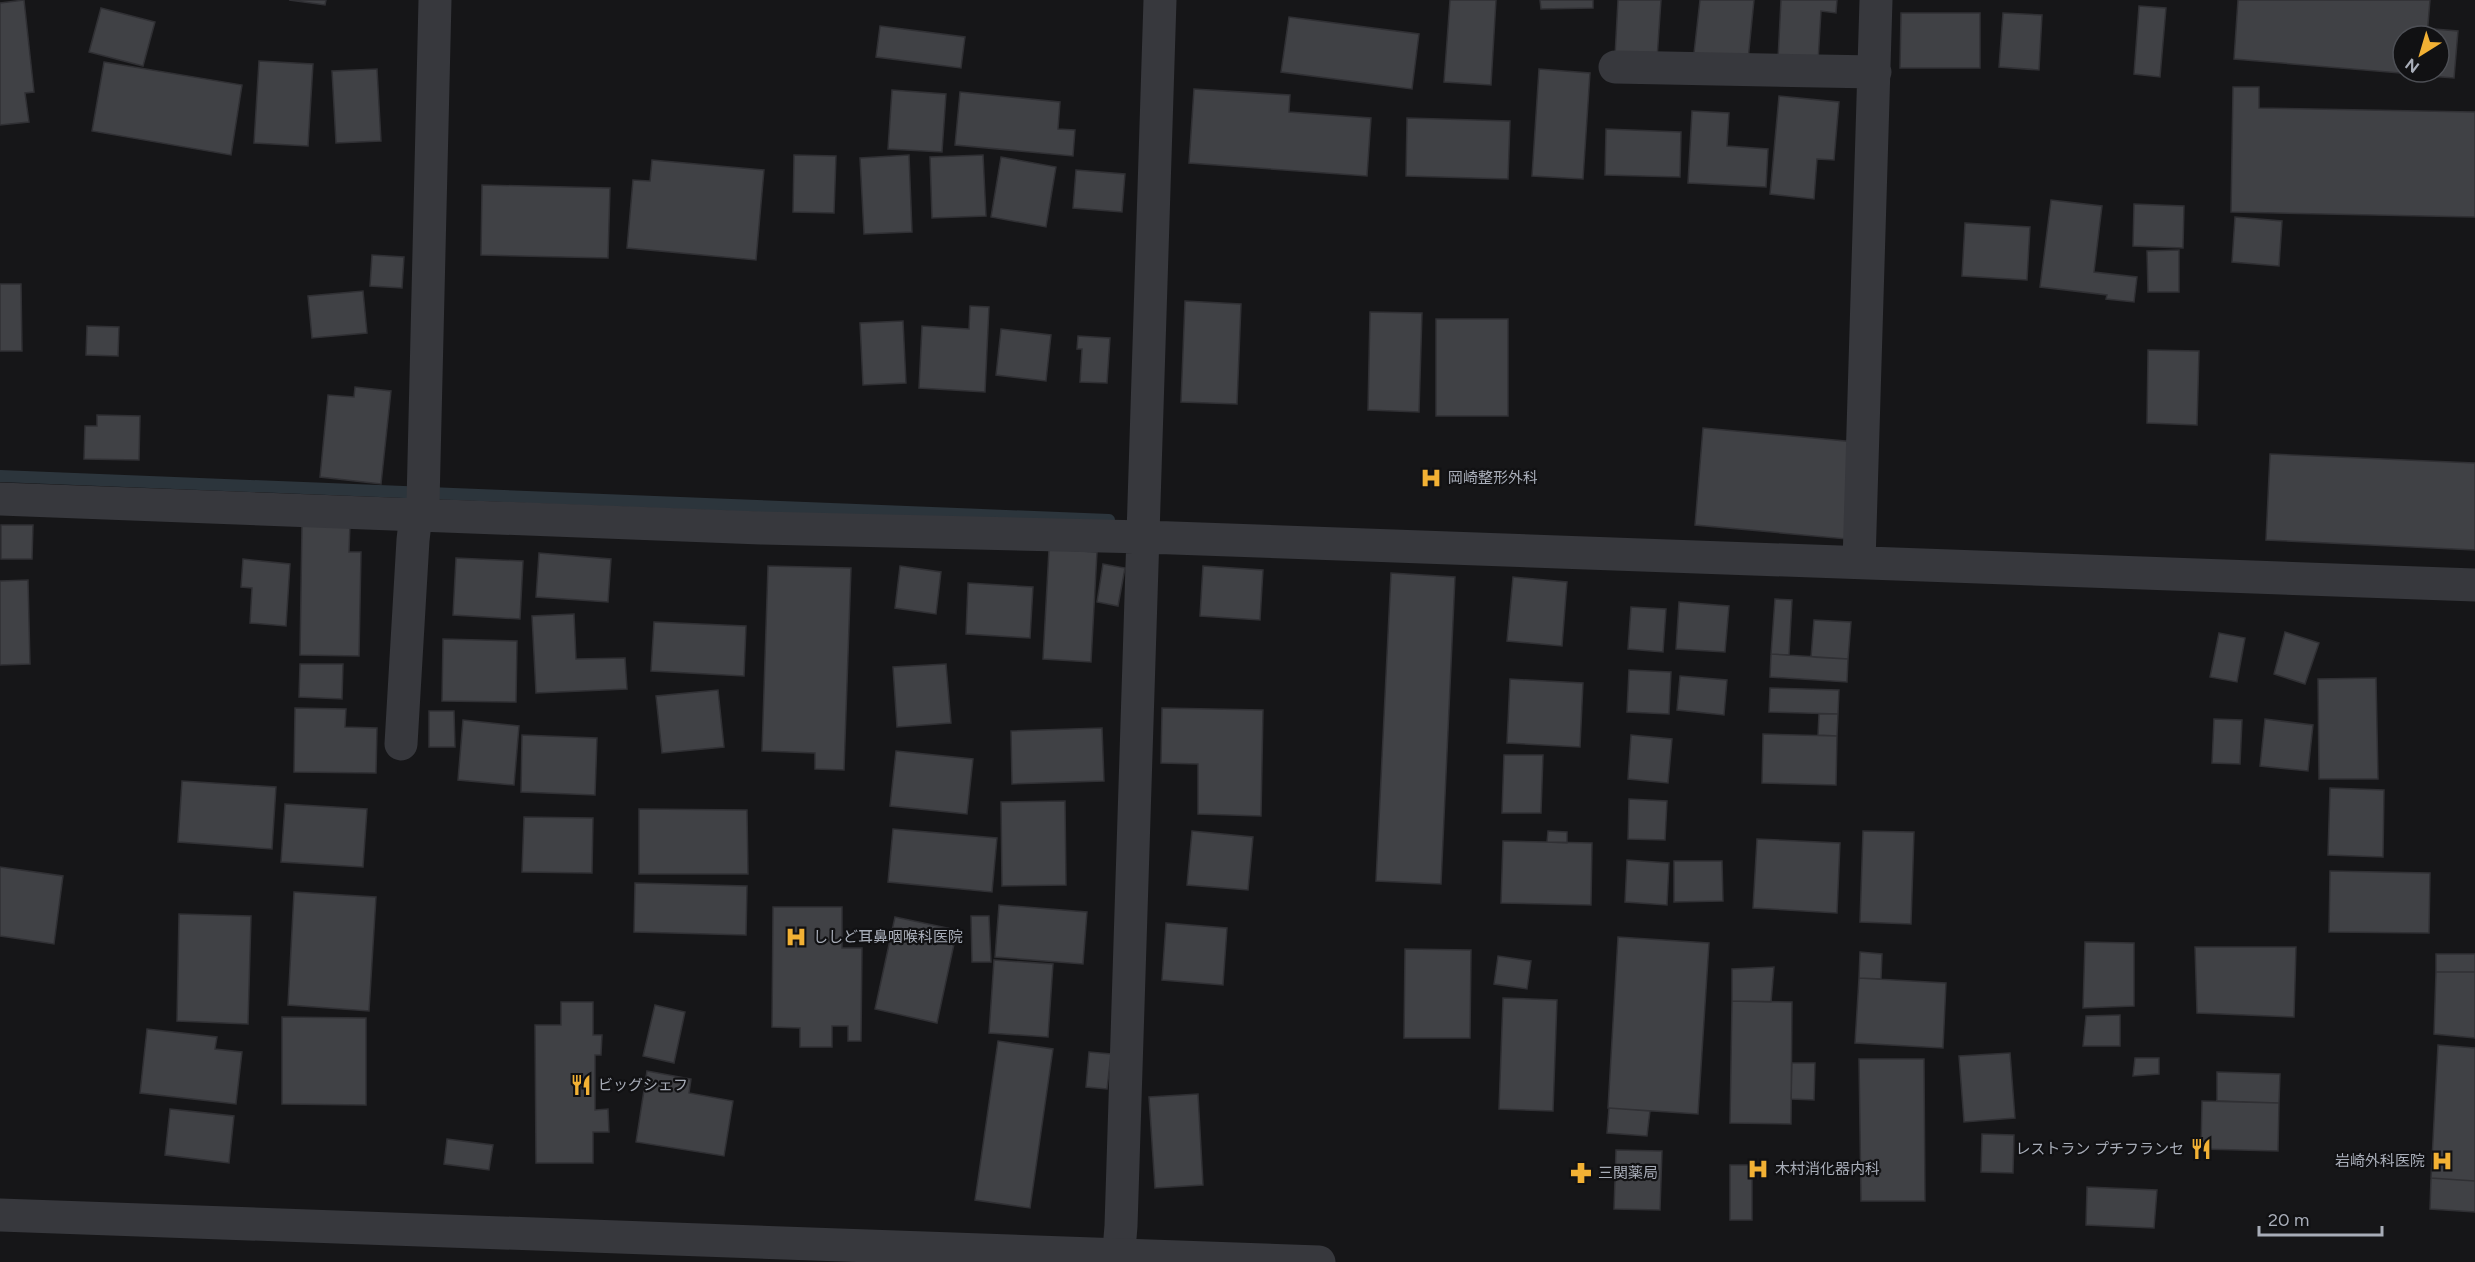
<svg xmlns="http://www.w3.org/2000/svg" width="2475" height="1262" font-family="Figtree,'Noto Sans JP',sans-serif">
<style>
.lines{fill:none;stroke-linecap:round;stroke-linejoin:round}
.stream{stroke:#2c353c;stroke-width:12}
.building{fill:#404145;stroke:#303034;stroke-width:1.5}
.minor{stroke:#37383d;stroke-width:33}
.tertiary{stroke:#37383d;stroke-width:33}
.labels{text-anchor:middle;stroke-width:4.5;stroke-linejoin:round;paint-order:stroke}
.poi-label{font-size:15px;fill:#a8adb8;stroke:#111113;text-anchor:start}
</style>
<rect width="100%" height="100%" fill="#161618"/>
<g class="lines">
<path class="stream" d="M0,476l1109,44"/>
</g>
<path class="building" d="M24,0l10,92 -9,1 4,29 -29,3v-122z
M289,0h37l-1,5z
M1450,0h46l-5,85 -47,-3z
M1540,0h53v8l-52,1z
M1618,0h43l-4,59 -42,-3z
M1700,0h54l-6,60 -54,-7z
M1781,0h56l-1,13 -15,-2 -3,51 -40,-3z
M2238,0h192l-3,36h-24v36h21v3l-190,-16z
M2139,6l27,2 -6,69 -26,-3z
M101,8l54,14 -12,44 -54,-14z
M1901,13h79v55h-80z
M2003,13l39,2 -3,55 -40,-3z
M1289,17l130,17 -7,55 -131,-17z
M880,26l85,11 -4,31 -85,-11z
M2434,29l24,2 -4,47 -25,-2v-4h10v-36h-5z
M259,61l54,3 -5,82 -54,-3z
M104,62l138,23 -11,70 -139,-24z
M377,69l4,72 -45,2 -4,-72z
M1539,69l51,4 -7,106 -51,-3z
M2233,87h26v21l216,4v105l-244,-5z
M1194,89l96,6 -1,17 82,6 -4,58 -178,-13z
M892,90l54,4 -4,58 -54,-3z
M960,92l100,10 -2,27 17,1 -2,26 -118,-11z
M1779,96l60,6 -5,58 -17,-1 -3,40 -44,-5z
M1692,111l37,2 -2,33 41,3 -2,38 -78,-4z
M1407,118l103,3 -2,58 -102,-3z
M1606,129l75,3 -1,45 -75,-2z
M794,155l42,1 -2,57 -41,-1z
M909,155l3,77 -48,2 -4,-76z
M983,155l3,61 -54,2 -2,-61z
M1001,157l55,10 -10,60 -55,-10z
M652,160l112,10 -8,90 -129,-12 6,-68 17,1z
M1076,170l49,4 -3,38 -49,-4z
M482,185l128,3 -2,70 -127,-3z
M2051,200l51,6 -8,66 43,5 -3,25 -28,-3 1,-4 -67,-8z
M2134,204l50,2 -1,42 -50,-2z
M2235,217l47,4 -3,45 -47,-4z
M1965,223l65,4 -3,53 -65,-4z
M2179,250v42h-31l-1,-41z
M372,255l32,2 -2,31 -32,-2z
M0,284h21l1,67h-22z
M363,291l4,42 -55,5 -4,-42z
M1185,301l56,3 -4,100 -56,-2z
M970,306l19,1 -4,85 -66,-4 3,-62 47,3z
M1370,312l52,1 -3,99 -51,-2z
M1436,319h72v97h-72z
M903,321l3,62 -43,2 -3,-62z
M87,326l32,1 -1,29 -32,-1z
M1001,329l50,6 -5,46 -50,-6z
M1078,336l32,2 -3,45 -27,-1 2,-33h-5z
M2148,350l51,1 -2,74 -50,-2z
M355,387l36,4 -10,93 -61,-7 8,-82 26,2z
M97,415l43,1 -1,44 -55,-1 1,-33h12z
M1703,428l153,14 -9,97 -152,-14z
M2270,454l205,9v87l-209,-10z
M302,523l48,1 -1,28h12l-2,104 -59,-1z
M1,525h32l-1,34h-31z
M1049,549l48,3 -6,110 -48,-3z
M539,553l72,6 -3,43 -72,-5z
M456,558l67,3 -3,58 -67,-4z
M243,559l47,5 -4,62 -36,-3 2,-35 -11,-1z
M1103,564l22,4 -7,38 -21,-4z
M768,566l83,2 -7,202 -29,-1v-16l-53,-2z
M900,566l41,6 -5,42 -41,-6z
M1203,566l60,4 -3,50 -60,-4z
M1391,573l64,4 -14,307 -65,-3z
M1513,577l54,5 -5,64 -55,-5z
M28,580l2,84 -30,1v-84z
M968,583l65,4 -3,51 -64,-4z
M1775,599l17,1 -3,55 -18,-1z
M1679,602l50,4 -4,46 -49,-3z
M1631,607l35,2 -3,43 -35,-3z
M574,614l2,45 49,-1 2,31 -91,4 -4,-77z
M1814,620l37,2 -3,37 -37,-2z
M654,622l92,4 -2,50 -93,-5z
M2285,632l34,11 -14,41 -31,-10z
M2219,633l26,5 -8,44 -27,-5z
M443,639l74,2 -1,61 -74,-1z
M1771,654l77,5 -1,23 -77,-5z
M300,664h43l-1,35 -43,-2z
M946,664l5,59 -54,4 -4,-60z
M1629,670l42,2 -2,42 -42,-2z
M1680,676l47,4 -3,35 -47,-5z
M2376,678l2,101h-59l-1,-100z
M1510,679l73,4 -3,64 -73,-4z
M1770,688l69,2 -1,24 -69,-2z
M718,690l6,57 -62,6 -6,-57z
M295,708l51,1 -1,18 32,1 -1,45 -82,-1z
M1162,708l101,2 -2,106 -63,-2v-50l-37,-1z
M429,711h25l1,36h-26z
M1819,714h19l-1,22 -19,-1z
M2214,719l28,1 -2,44 -28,-1z
M2265,719l48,6 -5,46 -48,-5z
M463,720l56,6 -5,59 -56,-5z
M1102,728l2,53 -92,3 -1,-53z
M1763,734l74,2 -1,49 -74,-2z
M522,735l75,3 -2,57 -74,-3z
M1631,735l41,4 -4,44 -40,-4z
M896,751l77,8 -6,55 -77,-8z
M1504,755h39l-2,58h-39z
M182,781l94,6 -4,62 -94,-7z
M2330,788l54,2 -1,67 -55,-2z
M1629,799l38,2 -2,39 -37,-1z
M1065,801l1,84 -64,1 -1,-84z
M285,804l82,5 -4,58 -82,-5z
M639,809l108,1 1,64h-109z
M524,817l69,1 -1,55 -70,-1z
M893,829l104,9 -5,54 -104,-10z
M1192,831l61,6 -5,53 -61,-5z
M1548,831l19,1v11l-20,-1z
M1863,831l51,1 -3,92 -51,-2z
M1757,839l83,4 -3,70 -84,-5z
M1503,841l89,2 -1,62 -90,-2z
M1627,860l42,3 -2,42 -42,-3z
M1674,861h48l1,40 -49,1z
M0,867l63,9 -9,68 -54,-8z
M2330,871l100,2 -1,60 -100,-1z
M635,883l112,3 -1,49 -112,-3z
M294,892l82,5 -7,114 -81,-6z
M999,905l88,7 -4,52 -88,-7z
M773,907h69v41h20l-1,93h-13v-15h-16v21h-32v-19l-28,-1z
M179,914l72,2 -3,108 -71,-3z
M971,916h18l2,46h-19z
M895,917l62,13 -20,93 -62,-14z
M1166,923l61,5 -4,57 -61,-5z
M1618,937l91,6 -11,171 -90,-6z
M2085,942l49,1v63l-51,2z
M2195,947h101l-2,70 -97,-4z
M1405,949l66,1 -1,88h-66z
M1860,952l22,2 -1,25 -22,-1z
M2436,954h39v18h-39z
M1498,956l33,5 -4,28 -33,-5z
M994,960l59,4 -5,73 -59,-4z
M1774,967l-3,35 -39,-1v-32z
M2436,972h39v66l-41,-4z
M1859,978l87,5 -3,65 -88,-5z
M1503,998l54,2 -4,111 -54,-2z
M1732,1001l60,1 -1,122 -61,-1z
M561,1002h32v33h9l-1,20h-6v55l13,-1 1,23h-16v31h-57l-1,-138h26z
M655,1005l30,7 -11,51 -31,-7z
M2120,1015v31h-37l3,-30z
M282,1017l84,1v87l-84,-1z
M147,1029l70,8 -2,12 27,3 -6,52 -96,-11z
M998,1041l55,8 -23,159 -55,-8z
M2438,1045l37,3v133l-44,-3z
M1089,1052l22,2 -4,35 -21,-2z
M2010,1053l5,65 -51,4 -5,-66z
M2135,1058h24v16l-26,2z
M1859,1059h65l1,142h-64z
M1792,1063h23l-1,37 -23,-1z
M647,1071l44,8 -2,14 44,8 -9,55 -88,-14z
M2217,1072l63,2 -1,29 -62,-2z
M1198,1094l5,91 -48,3 -6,-91z
M2202,1101l77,2 -1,48 -77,-2z
M1609,1108l41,3 -3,25 -40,-3z
M170,1109l64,7 -5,47 -64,-8z
M1982,1134l32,1 -1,38 -32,-1z
M447,1139l46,6 -4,25 -45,-6z
M1616,1150l46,1 -2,59 -46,-1z
M1730,1165h22v55h-22z
M2431,1178l44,3v31l-45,-3z
M2087,1187l70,3 -3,38 -68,-3z"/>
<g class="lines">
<path class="minor" d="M1615,67l260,5
M0,499l761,29 384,9 1330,48
M1859,562l17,-562
M401,744l12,-204 3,-26 7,-11 12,-503
M1118,1262l3,-36 39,-1226"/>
<path class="tertiary" d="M0,1215l1319,47"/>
</g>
<defs>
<symbol id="hospital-bare" viewBox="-9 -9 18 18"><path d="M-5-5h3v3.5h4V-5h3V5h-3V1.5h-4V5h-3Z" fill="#f2b134" stroke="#111113" stroke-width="2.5" paint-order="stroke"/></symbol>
<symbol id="restaurant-bare" viewBox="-9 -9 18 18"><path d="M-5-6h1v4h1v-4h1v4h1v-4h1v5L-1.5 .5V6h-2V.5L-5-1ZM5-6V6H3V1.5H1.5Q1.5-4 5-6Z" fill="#f2b134" stroke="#111113" stroke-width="2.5" paint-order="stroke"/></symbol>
<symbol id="pharmacy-bare" viewBox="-9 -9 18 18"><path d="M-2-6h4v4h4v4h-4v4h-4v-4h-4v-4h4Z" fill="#f2b134" stroke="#111113" stroke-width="2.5" paint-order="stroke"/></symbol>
</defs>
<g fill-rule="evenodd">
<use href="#hospital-bare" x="1416" y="463" width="30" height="30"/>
<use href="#hospital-bare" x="781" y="922" width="30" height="30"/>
<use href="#restaurant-bare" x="566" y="1070" width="30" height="30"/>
<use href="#restaurant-bare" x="2186" y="1134" width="30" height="30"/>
<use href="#hospital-bare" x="2427" y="1146" width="30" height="30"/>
<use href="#hospital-bare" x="1743" y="1154" width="30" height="30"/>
<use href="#pharmacy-bare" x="1566" y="1158" width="30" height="30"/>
</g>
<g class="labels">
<g class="poi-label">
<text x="1448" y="483">岡崎整形外科</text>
<text x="813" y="942">ししど耳鼻咽喉科医院</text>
<text x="598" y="1090">ビッグシェフ</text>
<text x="2184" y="1154" text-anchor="end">レストラン プチフランセ</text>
<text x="2425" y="1166" text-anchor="end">岩崎外科医院</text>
<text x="1775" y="1174">木村消化器内科</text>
<text x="1598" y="1178">三関薬局</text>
</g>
</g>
<g transform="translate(2421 54) rotate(217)"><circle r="28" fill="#111113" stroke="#4d4f55" stroke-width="1.5"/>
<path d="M0-4.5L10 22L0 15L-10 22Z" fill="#f2b134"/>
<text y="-9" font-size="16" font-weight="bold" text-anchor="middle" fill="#a8adb8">N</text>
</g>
<path d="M2259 1226v9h123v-9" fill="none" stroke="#a8adb8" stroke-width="3"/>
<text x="2268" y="1226" font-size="18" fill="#a8adb8" stroke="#111113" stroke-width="4.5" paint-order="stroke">20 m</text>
</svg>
